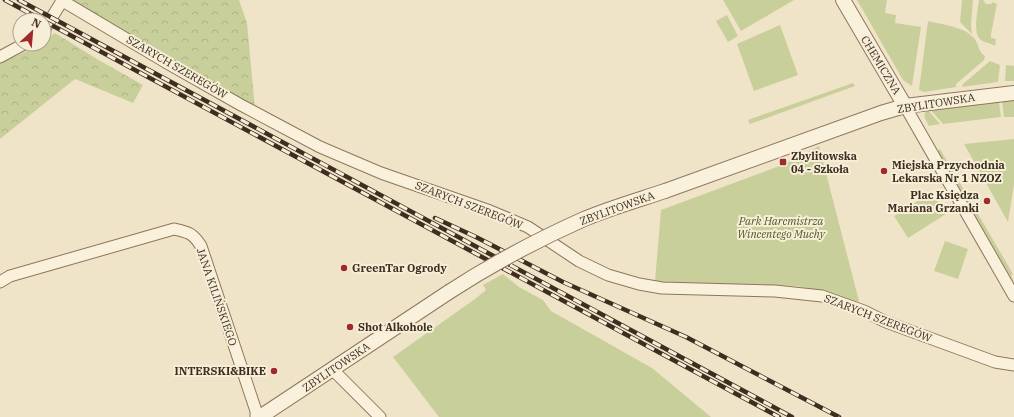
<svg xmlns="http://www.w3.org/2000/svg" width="1014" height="417" font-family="'IBM Plex Serif',serif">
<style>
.green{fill:#c9cf9b}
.forest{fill:url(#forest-crowns)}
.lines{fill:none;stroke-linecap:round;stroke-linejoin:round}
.minor-casing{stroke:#8d765c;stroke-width:13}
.tertiary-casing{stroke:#8d765c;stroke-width:16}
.minor{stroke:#faf1dc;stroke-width:11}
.tertiary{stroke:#faf1dc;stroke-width:14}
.rail-casing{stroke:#3d2e20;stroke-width:4.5}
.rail{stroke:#f7eed8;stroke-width:3;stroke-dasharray:9;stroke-linecap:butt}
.tertiary-bridge-casing{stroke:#8d765c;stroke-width:16;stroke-linecap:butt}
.tertiary-bridge{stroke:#faf1dc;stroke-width:14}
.poi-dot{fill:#9e2a2b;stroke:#f7eed8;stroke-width:1.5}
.labels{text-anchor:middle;stroke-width:4;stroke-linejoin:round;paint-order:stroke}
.street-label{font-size:11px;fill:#3d2e20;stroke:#f7eed8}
.poi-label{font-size:11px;font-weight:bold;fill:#3d2e20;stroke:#f7eed8;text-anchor:start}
.park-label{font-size:11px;font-style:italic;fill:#4d5a26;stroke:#f7eed8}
</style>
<defs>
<pattern id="forest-crowns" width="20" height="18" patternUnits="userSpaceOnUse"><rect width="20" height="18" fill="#c9cf9b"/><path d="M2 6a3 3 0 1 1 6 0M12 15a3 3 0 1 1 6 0" fill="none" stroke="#aeb285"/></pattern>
</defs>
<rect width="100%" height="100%" fill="#f0e4c8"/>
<path class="green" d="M723,0h71l-53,31z
M857,0h30l-2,13 11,2 -1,8 26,4 -9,59 -9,-6z
M962,0h11l-2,24 1,10 -12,-12z
M979,0h4l3,4h5l2,-2 4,2 -6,30v4l5,1 -1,7c-4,-3 -10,-3 -14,-6 -9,-6 -3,-31 -2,-40z
M727,15l11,21 -10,6 -12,-21z
M928,21c15,4 35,5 46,17 5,6 4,14 11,18l-1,4 -28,24v3l-32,5 -5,-2z
M780,25l18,50 -44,16 -17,-47z
M990,61l10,4 -2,17 -36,5 1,-3z
M1006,65l8,1v15h-9z
M853,83l2,3 -105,38 -2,-4z
M1014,100v17h-10l-2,-16z
M999,102l2,15 -58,7 -12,-14z
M928,110l12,14 -11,2c-3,-6 -8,-12 -1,-16z
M915,132l68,120 3,8 -73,-127z
M1014,139v45l-6,38 -44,-78z
M819,146l40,155 -2,1 -23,-8 -37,-8 -126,-4 -16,-1 6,-71 121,-45z
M940,149l73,125 -2,1 3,8 -77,-132z
M932,192l14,22 -38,24 -14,-22z
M945,241l23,8 -10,30 -24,-8z
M503,274l16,13 24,13 8,11 101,57 59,49h-272l-46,-60 82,-58 11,-9 -3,-5z"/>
<path class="forest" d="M72,0h167l8,23 8,86z
M55,33l42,26 46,26 -10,18 -58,-24 -75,60v-76l36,-16 4,-3h4v-3z"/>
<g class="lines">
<defs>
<path id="minor" d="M61,0l106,63 74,42 79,42 61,26 109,38 38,16 51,34 29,14 31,9 23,4 113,3 47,5 42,15 22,11 109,40 19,3
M44,30l18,-29
M0,57l24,-13
M905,106l109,190
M0,282l10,-6 164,-47c14,3 19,4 27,17l55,165v6
M333,370l47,47"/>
<path id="tertiary" d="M843,0l62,106
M665,191l216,-78 24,-7 109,-13
M260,417l189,-125"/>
</defs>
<use href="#minor" class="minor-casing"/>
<use href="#tertiary" class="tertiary-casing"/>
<use href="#minor" class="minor"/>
<use href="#tertiary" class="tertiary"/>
<defs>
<path id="rail" d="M5,0l37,20
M19,0l773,417
M44,21l735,396
M435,218l41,19 87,45 123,55 153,80"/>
</defs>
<use href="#rail" class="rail-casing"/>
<use href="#rail" class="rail"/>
<defs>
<path id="tertiary-bridge" d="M449,292c43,-28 88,-52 135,-73 26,-11 54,-19 81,-28"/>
</defs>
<use href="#tertiary-bridge" class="tertiary-bridge-casing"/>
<use href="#tertiary-bridge" class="tertiary-bridge"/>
</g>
<g class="poi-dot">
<rect x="779" y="158" width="8" height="8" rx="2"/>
<circle cx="884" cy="171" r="4"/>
<circle cx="987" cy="201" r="4"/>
<circle cx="344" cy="268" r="4"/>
<circle cx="350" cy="327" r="4"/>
<circle cx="274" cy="371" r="4"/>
</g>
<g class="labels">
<g class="street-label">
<text transform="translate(881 65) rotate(59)" y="4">CHEMICZNA</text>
<text transform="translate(177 67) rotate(30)" y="4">SZARYCH SZEREGÓW</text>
<text transform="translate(936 103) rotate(-9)" y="4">ZBYLITOWSKA</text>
<text transform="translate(469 205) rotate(21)" y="4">SZARYCH SZEREGÓW</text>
<text transform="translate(617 208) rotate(-20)" y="4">ZBYLITOWSKA</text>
<text transform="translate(217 297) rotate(71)" y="4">JANA KILIŃSKIEGO</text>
<text transform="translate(878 318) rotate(21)" y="4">SZARYCH SZEREGÓW</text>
<text transform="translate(336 367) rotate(-34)" y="4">ZBYLITOWSKA</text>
</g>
<g class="poi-label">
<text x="791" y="160">Zbylitowska<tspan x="791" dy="13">04 - Szkoła</tspan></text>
<text x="892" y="169">Miejska Przychodnia<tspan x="892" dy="13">Lekarska Nr 1 NZOZ</tspan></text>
<text x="979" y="199" text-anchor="end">Plac Księdza<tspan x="979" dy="13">Mariana Grzanki</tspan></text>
<text x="352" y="272">GreenTar Ogrody</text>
<text x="358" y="331">Shot Alkohole</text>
<text x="266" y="375" text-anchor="end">INTERSKI&amp;BIKE</text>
</g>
<g class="park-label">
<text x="781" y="225">Park Harcmistrza<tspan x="781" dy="13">Wincentego Muchy</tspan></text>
</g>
</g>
<g transform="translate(32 32) rotate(26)"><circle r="19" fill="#f7eed8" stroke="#ada18e"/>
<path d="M0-3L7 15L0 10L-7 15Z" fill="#9e2a2b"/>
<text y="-6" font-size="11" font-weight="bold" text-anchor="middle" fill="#3d2e20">N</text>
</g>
</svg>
